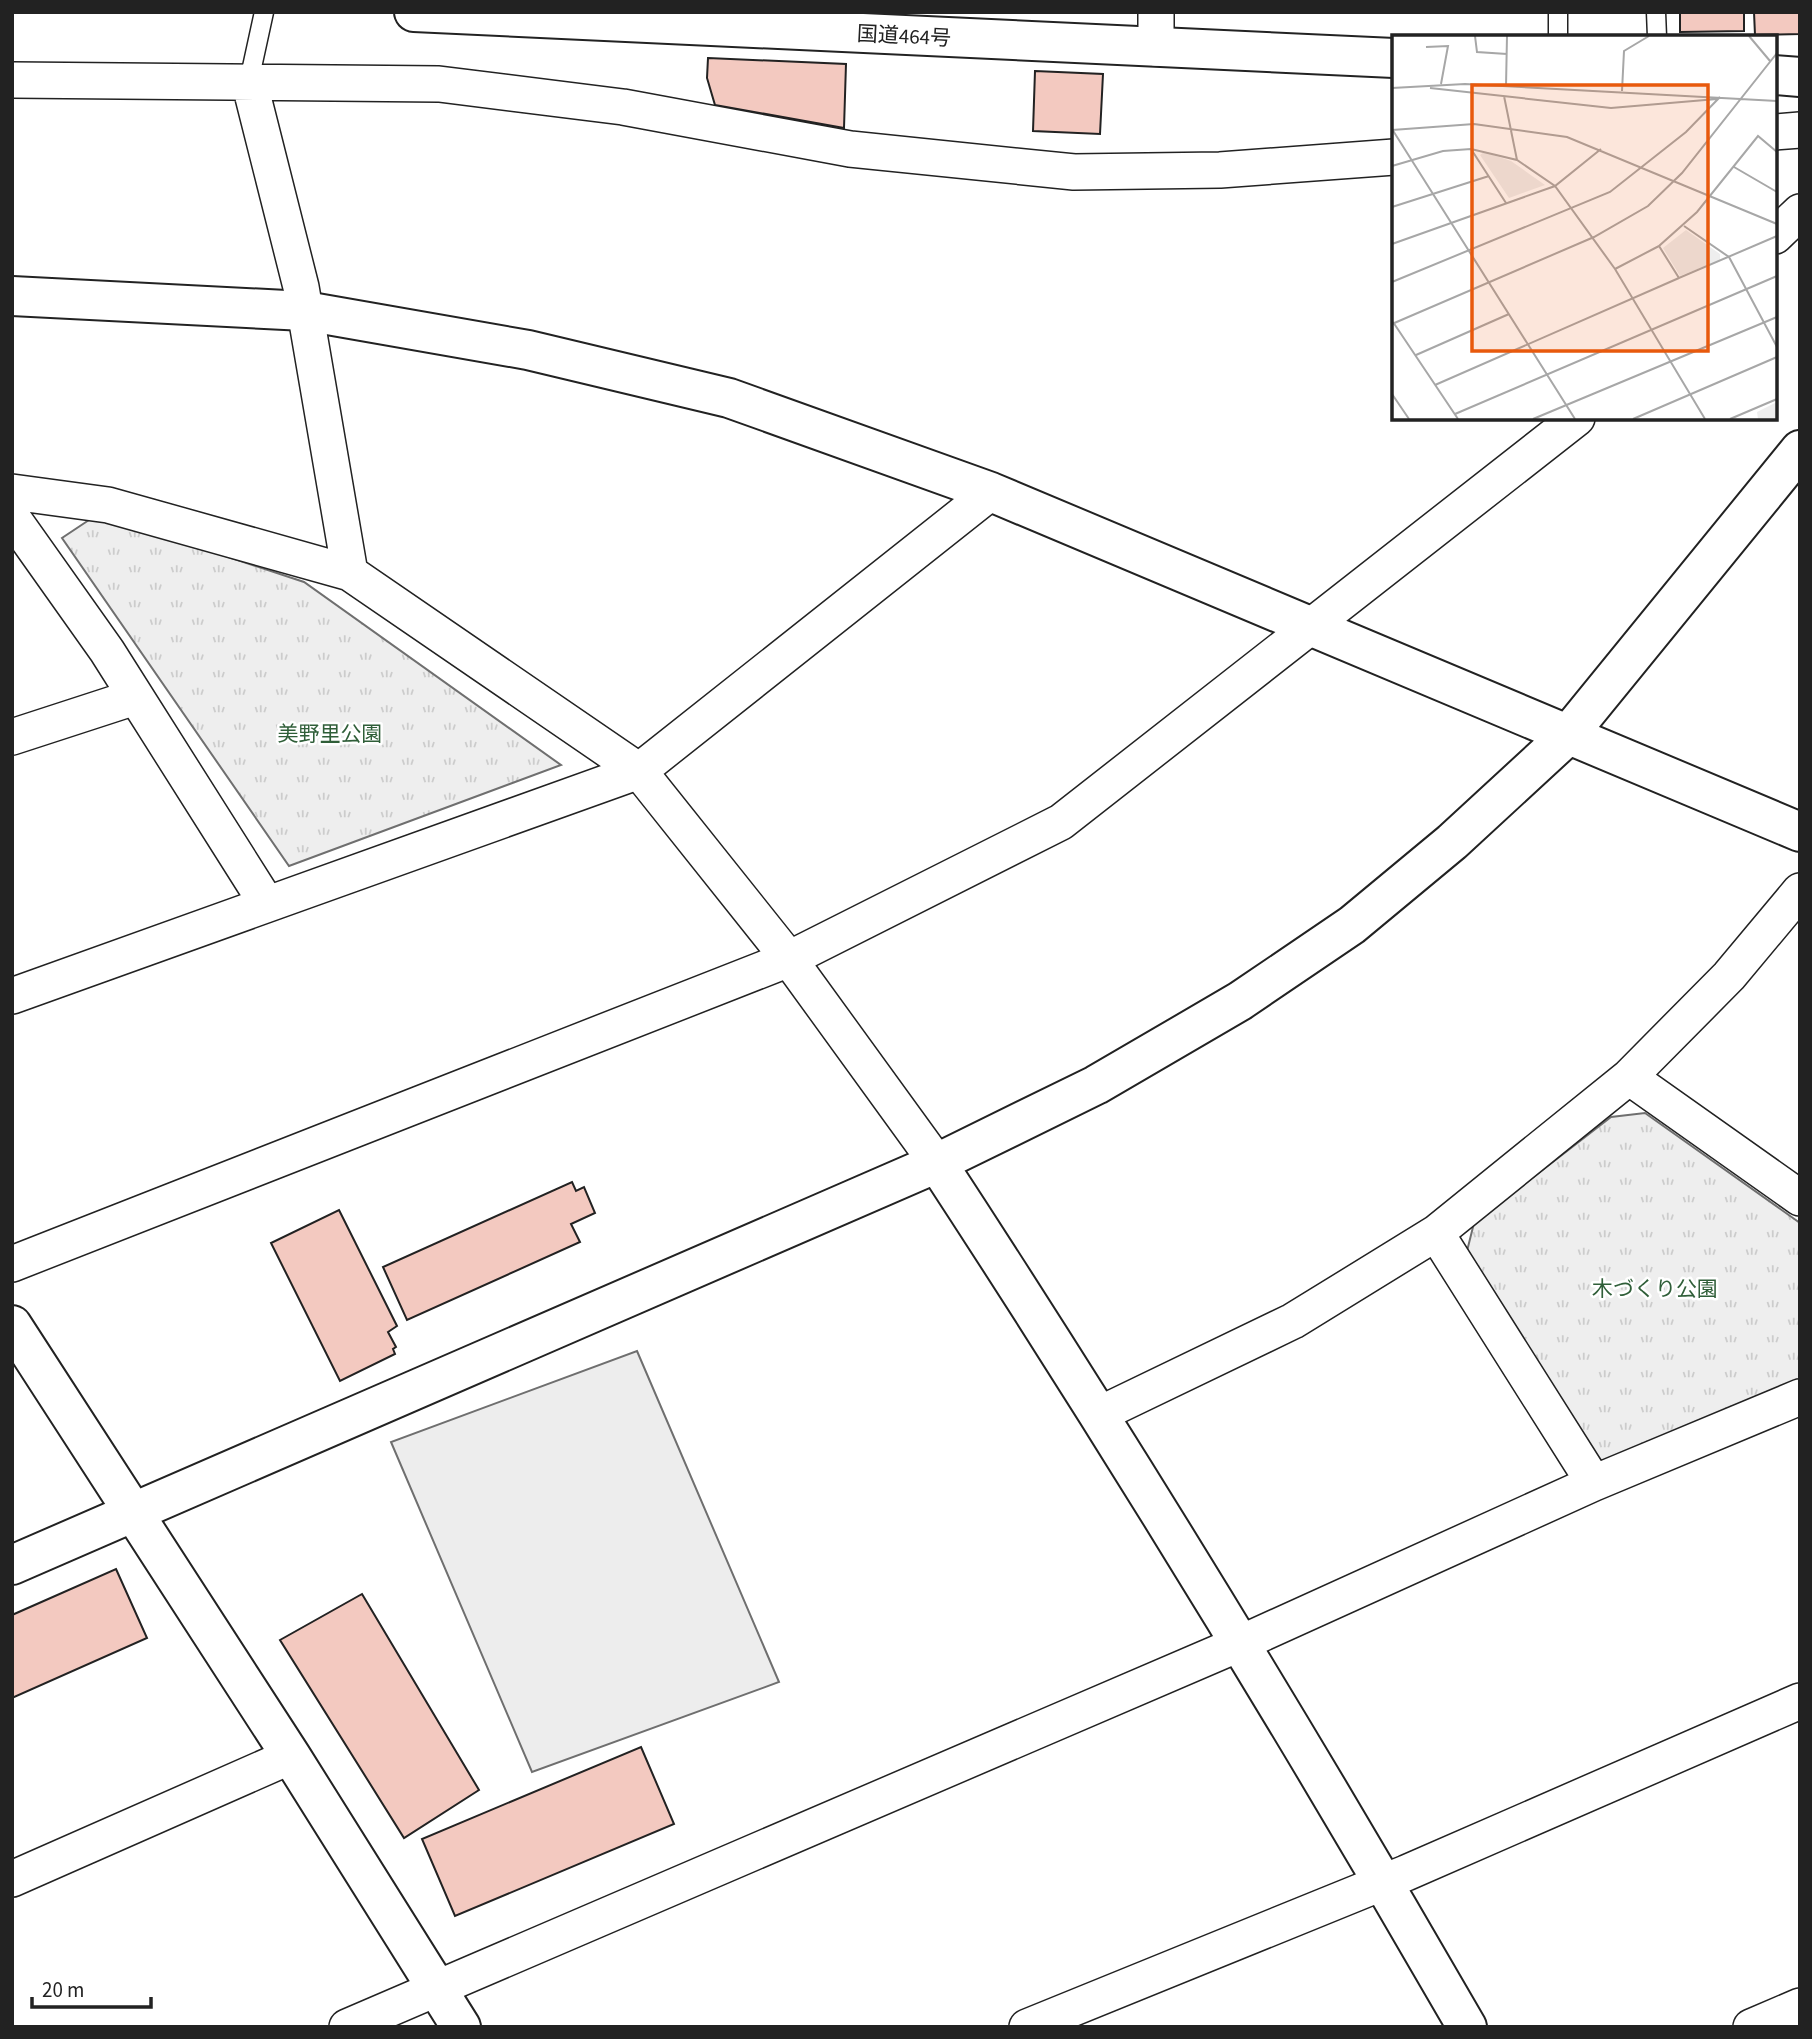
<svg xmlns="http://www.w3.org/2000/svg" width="1812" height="2039" font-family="'Source Sans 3','Noto Sans JP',sans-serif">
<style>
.park{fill:url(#park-tufts);stroke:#6f6f6f;stroke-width:2}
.parking{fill:#ededed;stroke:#6f6f6f;stroke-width:2}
.building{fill:#f3c9c0;stroke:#222;stroke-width:2}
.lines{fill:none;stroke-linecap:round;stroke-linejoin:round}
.lane-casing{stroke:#222;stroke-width:21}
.street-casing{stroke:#222;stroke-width:38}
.secondary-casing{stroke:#222;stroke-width:42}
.highway-casing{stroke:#222;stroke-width:42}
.lane{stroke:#fff;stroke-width:18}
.street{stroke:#fff;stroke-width:35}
.secondary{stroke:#fff;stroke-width:38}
.highway{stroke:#fff;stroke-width:38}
.labels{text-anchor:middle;stroke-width:5;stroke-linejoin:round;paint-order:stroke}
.street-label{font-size:21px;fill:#222;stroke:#fff}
.park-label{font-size:21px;fill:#2f5e38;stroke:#fff}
.inset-road{fill:none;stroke:#a7a7a7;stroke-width:2}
.view{fill:#e8590c;fill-opacity:0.15;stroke:#e8590c;stroke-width:3.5}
.inset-edge{fill:none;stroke:#222;stroke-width:3.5}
</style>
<defs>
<pattern id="park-tufts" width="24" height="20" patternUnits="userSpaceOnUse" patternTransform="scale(1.75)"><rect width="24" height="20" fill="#eee"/><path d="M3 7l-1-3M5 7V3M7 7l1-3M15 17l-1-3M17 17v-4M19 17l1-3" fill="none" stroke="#ccc"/></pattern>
</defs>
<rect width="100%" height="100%" fill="#fff"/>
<path class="park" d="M98,514l206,68 257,183 -272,101 -227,-328z
M1645,1113l155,110v159l-200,83 -133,-214 7,-28 137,-106z"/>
<path class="parking" d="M637,1351l142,331 -247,90 -141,-330z"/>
<path class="building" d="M1680,12h64v19l-64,1z
M1754,12h46v22l-45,1z
M708,58l138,6 -2,64 -129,-23 -8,-27z
M1035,71l68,3 -3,60 -67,-3z
M572,1182l4,9 8,-4 11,26 -24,11 9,18 -173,78 -24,-53z
M339,1210l58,116 -9,6 8,15 -3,2 2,5 -55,27 -69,-138z
M116,1569l31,69 -135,60v-83z
M362,1594l117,196 -75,48 -124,-198z
M641,1747l33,77 -219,92 -33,-77z"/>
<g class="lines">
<defs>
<path id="lane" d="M1558,12v25
M1656,12l1,25
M249,81l15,-69"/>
<path id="street" d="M1156,48v-36
M12,80l427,4 184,23 227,42 224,23 146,-2 174,-13
M249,81l52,206 49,286
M1775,132l25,-2
M1775,236l25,-24
M12,492l96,13 242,68 289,198 150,188 148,204
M12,517l95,134 160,253
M12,737l123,-40
M1800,891l-71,85 -100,101 -193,156 158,250 206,-86
M12,996l627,-225 352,-279
M1629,1077l171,121
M12,1264l777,-305 272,-137 516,-404
M1100,1414l193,-93 143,-88
M12,1879l279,-123
M347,2027l894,-384 353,-160
M1027,2027l379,-154 394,-172
M1751,2027l49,-21"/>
<path id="secondary" d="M12,296l293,15 223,39 201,48 262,94 809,340
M937,1163c185,283 361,571 530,864
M12,1325l279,431 170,271
M12,1565l925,-402 159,-78 144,-84 112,-76 100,-83 115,-106 233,-286"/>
<path id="highway" d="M414,12l980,46
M1775,75l25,2"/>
</defs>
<use href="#lane" class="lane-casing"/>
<use href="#street" class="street-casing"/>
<use href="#secondary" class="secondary-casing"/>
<use href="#highway" class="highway-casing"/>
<use href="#lane" class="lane"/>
<use href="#street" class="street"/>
<use href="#secondary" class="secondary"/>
<use href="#highway" class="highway"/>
</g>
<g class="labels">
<g class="street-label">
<text transform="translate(904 36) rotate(3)" y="7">国道464号</text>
</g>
<g class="park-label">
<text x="330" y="741">美野里公園</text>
<text x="1655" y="1296">木づくり公園</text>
</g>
</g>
<g transform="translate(1392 35)">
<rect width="385" height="385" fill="#fff"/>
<path d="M92,117l27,9 34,24 -36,13 -29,-43zM294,195l34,24v6l-40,16 -17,-28zM385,367v17h-19l-1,-7z" fill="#eee"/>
<path class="inset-road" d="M83,1l2,16 30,2M357,1l21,25M34,12l22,-1 -7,38M114,51l1,-50M0,53l73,-4 312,17M38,53l181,20 106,-9M230,56l2,-40 25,-15M112,61l13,64M0,94l183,290M0,95l82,-6 93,13 210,87M79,114l35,54M385,117l-19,-16 -61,76 -38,34 20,32 98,-42M0,131l51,-15 28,-2 46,11 38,26 60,83 90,150M342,132l43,25M0,172l97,-31M292,191l45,31 48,90M0,209l163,-58 46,-37M223,234l44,-23M0,247l218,-90 76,-60 34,-35M1,287l65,97M0,289l202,-87 54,-31 34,-33 95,-120M24,320l93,-41M43,350l244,-107M0,359l17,25M63,379l322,-138M141,384l244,-102M241,384l144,-62M338,384l47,-20"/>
<path class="view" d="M80,50h236v266h-236z"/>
<rect width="385" height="385" class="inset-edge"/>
</g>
<rect width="1812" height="2039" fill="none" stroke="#222222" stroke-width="28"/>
<path d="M32 1997v10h119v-10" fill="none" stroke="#222222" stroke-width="3.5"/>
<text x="42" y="1997" font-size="21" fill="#222222" stroke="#ffffff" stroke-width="5" paint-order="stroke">20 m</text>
</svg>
